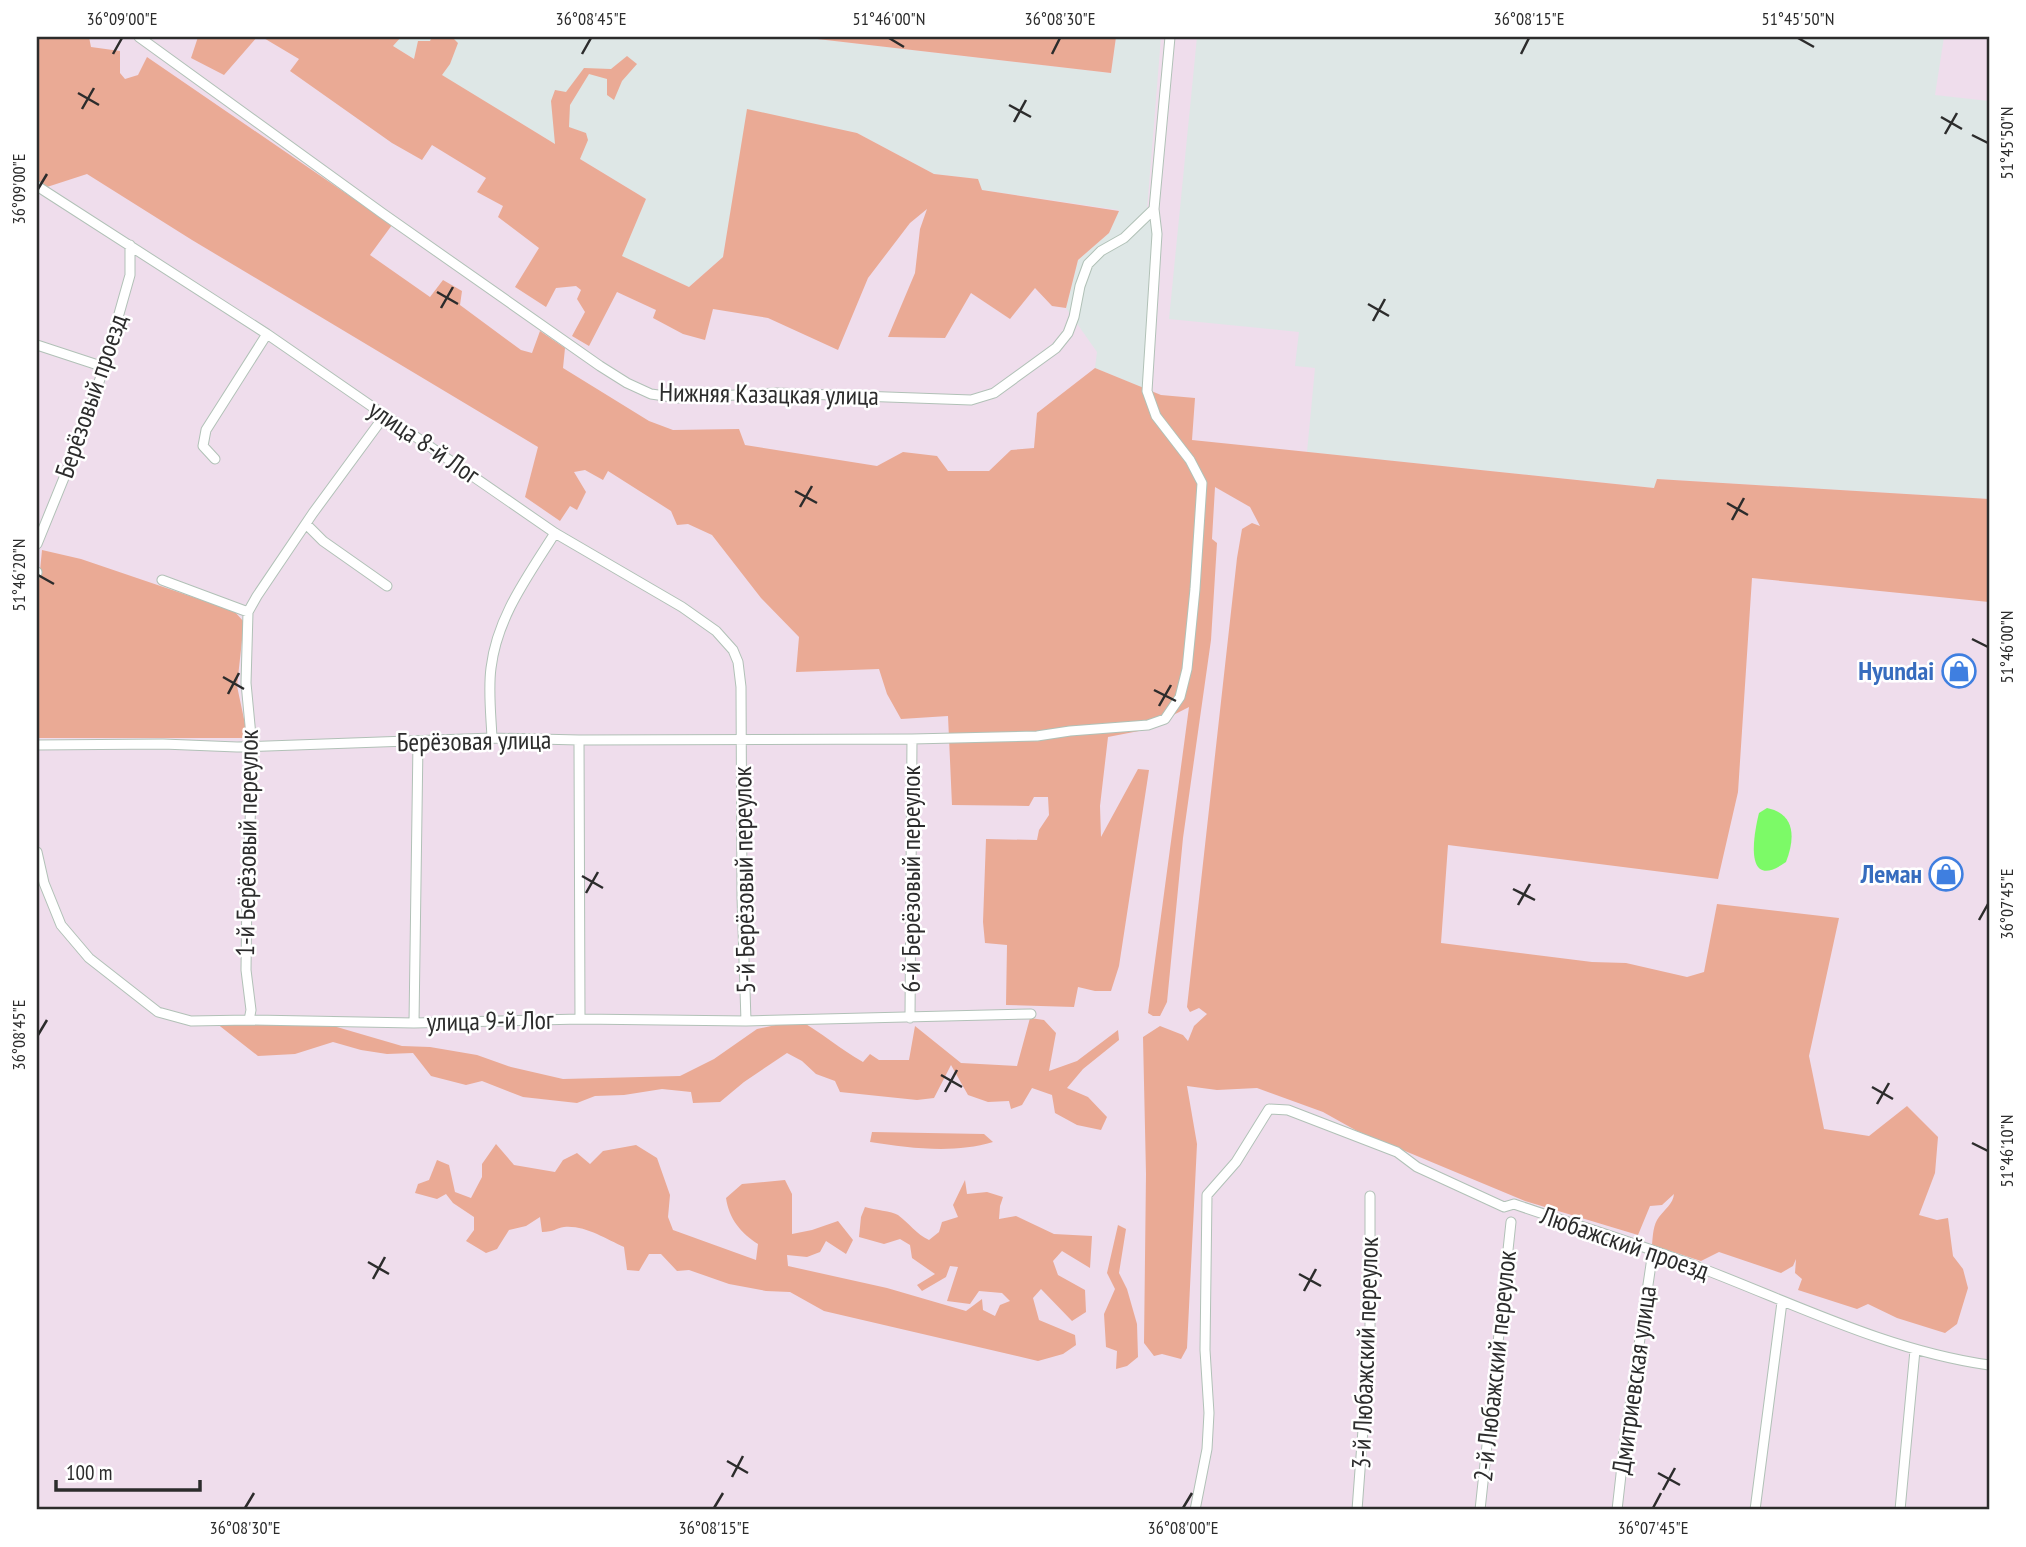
<svg xmlns="http://www.w3.org/2000/svg" width="2026" height="1547" font-family="'PT Sans Narrow',sans-serif">
<style>
.industrial{fill:#dee7e6}
.green{fill:#eaaa95}
.water{fill:#7cfa67}
.lines{fill:none;stroke-linecap:round;stroke-linejoin:round}
.minor-casing{stroke:#b1c1b7;stroke-width:11}
.minor{stroke:#fff;stroke-width:9}
.ticks{fill:none;stroke:#2c2c2c;stroke-width:2.5}
.labels{text-anchor:middle;stroke-width:5;stroke-linejoin:round;paint-order:stroke}
.street-label{font-size:26px;fill:#2c2c2c;stroke:#fff}
.shop-label{font-size:26px;font-weight:bold;fill:#366cbe;stroke:#fff;text-anchor:end}
.neatline{fill:none;stroke:#2c2c2c;stroke-width:2.5}
.ticks-label{font-size:18px;text-anchor:middle;fill:#2c2c2c}
</style>
<rect width="100%" height="100%" fill="#efddec"/>
<path class="industrial" d="M378,37h422l311,36 5,-36h45l-14,173 6,21 -10,157 -48,-20 2,-16 -31,-44 12,-48 31,-27 10,-23 -137,-20 -5,-11 -43,-5 -77,-41 -109,-23 -25,147 -34,30 -68,-31 25,-57z
M1197,37h747l-9,58 54,6v398l-332,-20 -2,9 -348,-36 8,-84 -20,-2 4,-34 -130,-13z"/>
<path class="green" d="M37,37h52l2,10 29,4v22l5,6 13,-4 9,-18 245,168 -22,30 60,42 13,-17 19,11 -2,14 61,45 11,3 8,-22 25,17 -2,20 86,53 24,9 66,-1 6,16 132,21 26,-14 34,4 11,15h41l22,-21 23,-2 3,-35 58,-45 66,27 34,3 -3,42 462,48 3,-9 332,20v103l-237,-24 -14,214 -20,87 -270,-34 -7,98 151,19 34,1 61,14 17,-5 13,-68 122,14 -30,138 15,73 45,7 38,-30 31,31 -3,36 -16,42 18,5 11,-2 5,38 10,13 5,19 -11,36 -12,9 -48,-15 -29,-14 -11,5 -59,-19 4,-11 -7,-6 1,-14 -3,7 -12,7 -62,-21 -18,9 -49,-16c1,-10 1,-20 7,-28 6,-8 14,-13 15,-23l-12,11 -12,1 -12,29 -113,-34 -168,-70 -34,-19 -66,-24 -40,2 -30,-4 10,58 -10,204 -6,11 -19,-5 -8,2 -10,-13 2,-169 -3,-137 17,-11 23,9 5,6 6,-15 13,-12 -8,-6 -9,4 -3,-5 50,-449 5,-29 10,-6 8,3 -10,-19 -35,-20 -3,52 5,4 -6,97 -28,198 -16,164 -7,14h-7l-5,-3 41,-306 -45,23 -36,7 -8,69 1,31 37,-68 11,1 -30,196 -8,25h-16l-17,-4 -4,20 -68,-2 1,-60 -22,-2 -2,-21 3,-83 51,1 2,-10 10,-15 -1,-18h-14l-5,9 -77,-1 -4,-89 -47,3 -14,-25 -8,-25 -83,3 3,-35 -38,-39 -49,-63 -24,-11 -11,1 -6,-14 -63,-40 -5,9 -18,-10 -11,2 12,20 -9,18 -7,-4 -10,15 -35,-24 13,-50 -346,-207 -105,-66 -40,13 -10,-7z
M198,37h59l-33,38 -33,-17z
M262,37h139l-8,9 21,13 4,-18h12l2,-4h20l6,6 -8,21 -8,11 113,69 -4,-43 4,-11 11,2 18,-24 27,1 16,-13 10,8 -15,17 -8,19 -7,-5v-16l-18,-5 -19,31 -1,22 17,6 2,7 -8,19 66,40 -24,57 67,31 34,-30 24,-148 110,24 77,41 44,5 4,11 137,21 -10,22 -31,27 -12,48 -14,-2 -17,-18 -25,31 -39,-26 -26,45 -57,-1 27,-64 5,-44 7,-20 -17,14 -42,55 -30,72 -70,-32 -55,-9 -8,31 -22,-6 -30,-16 3,-8 -39,-18 -28,54 -17,-10 13,-24 -8,-13 4,-9 -5,-4 -20,2 -10,19 -31,-20 24,-39 -41,-31 5,-11 -26,-14 9,-14 -54,-33 -10,15 -30,-17 -102,-72 9,-12z
M800,37h316l-5,36z
M42,550l39,9 153,52 10,11 -7,64 11,52h-211v-136z
M1030,1018l14,2 12,13 -7,38 28,-10 41,-31 1,10 -36,29 -16,19 21,9 19,20 -6,13 -24,-5 -22,-12 -3,-18 -20,-7 -10,17 -11,4 -2,-8 -21,1 -20,-7 -17,-30 -17,33 -17,2 -77,-8 -5,-11 -19,-7 -14,-13 -15,-8 -43,29 -24,20 -27,1 -2,-11 -29,-3 -38,6 -29,1 -18,7 -54,-6 -41,-16 -16,4 -35,-9 -18,-23 -26,1 -26,-4 -28,-8 -38,12 -37,2 -42,-33 114,2 72,21 28,1 47,8 34,12 52,12 117,-3 34,-17 43,-30 42,-9c23,13 41,29 64,42l7,-8 9,6h30l6,-34 46,37 56,3z
M872,1132l112,2 9,8c-40,12 -83,6 -123,0z
M496,1144l18,21 41,7 8,-12 14,-7 13,11 13,-13 33,-6 21,13 13,37 -2,22 5,13 83,30 2,-16c-17,-11 -29,-25 -32,-46l16,-14 43,-4 7,14v40l20,-4 26,-9 15,19 -7,14 -20,-13 -6,11 -13,5 -20,-2 1,11 99,22 79,23 16,-12 1,11 12,6 5,-11 10,-4 -8,-8 -23,-2 -9,13 -23,-3 11,-34 -8,-1 -4,11 -24,14 -5,-6 18,-11 -23,-16 -2,-13 -10,-6 -16,5 -25,-7 2,-20 4,-10c9,3 27,4 33,8 11,8 18,19 31,25l10,-8 3,-10 16,-5 -5,-12 12,-25 2,14 20,-2 16,5 -3,9 -1,13 17,-3 38,18 38,2 -2,32 -28,-17 -9,10 5,14 27,15 1,22 -14,9 -31,-32 -8,9 6,22 36,15 1,10 -13,9 -25,7 -214,-50 -34,-19 -24,-1 -37,-7 -40,-14 -12,1 -16,-17h-12l-10,17 -12,-1 -3,-23c-18,-8 -39,-22 -60,-20 -8,1 -10,5 -22,5l-2,-15 -14,9 -17,4 -12,19 -11,4 -20,-12 8,-11v-13l-21,-14 -7,-9 -9,5 -22,-6 3,-9 11,-4 8,-20 12,5 6,27 16,6 11,-21v-13z
M1118,1225l8,4 -7,44 8,16 10,35 1,33 -11,9 -11,3 1,-18 -11,-4 -2,-33 11,-25 -8,-16z"/>
<path class="water" d="M1767,808c29,6 28,31 19,54 -42,30 -33,-25 -27,-49z"/>
<g class="lines">
<defs>
<path id="minor" d="M139,37l243,176 218,153 27,17 24,11 28,4 97,-5 195,7 23,-7 62,-45 12,-15 6,-16 6,-31 8,-22 13,-13 23,-13 30,-29 16,-172
M37,186l230,148 288,199 127,74 34,24 17,19 5,12 3,25 1,210 4,124
M37,345l67,22
M215,459l-12,-13 3,-16 61,-96
M306,524l17,17 64,45
M37,544l44,-108 23,-69 26,-92v-30
M37,572v1
M162,580l86,32
M492,738c-1,-23 -4,-48 -1,-70 6,-51 37,-92 64,-135
M579,740l1,279
M37,745l126,-1 74,3 255,-9 87,2 333,-1 125,-3 33,-5 78,-6 17,-6 15,-22 7,-28 8,-80 7,-106 -12,-23 -34,-44 -9,-25 10,-157 -3,-25
M37,852l7,31 17,42 28,33 69,54 33,9 58,-1 165,3 166,-4 166,2 285,-7
M910,1018l2,-279
M249,1020l2,-10 -5,-40 1,-82 6,-131 -7,-74 2,-71 9,-16 56,-83 72,-98
M414,1023l4,-281
M1195,1510l12,-61 2,-36 -4,-63 2,-155 29,-33 33,-53 19,1 109,42 20,15 87,40 10,-3c64,22 129,41 192,66 93,36 184,81 283,95
M1357,1510l13,-174v-140
M1480,1510l31,-288
M1617,1510l8,-71 28,-188
M1755,1510l27,-208
M1900,1510l15,-160"/>
</defs>
<use href="#minor" class="minor-casing"/>
<use href="#minor" class="minor"/>
</g>
<path class="ticks" d="M889,38l15,9M1798,38l16,9M113,54l9,-16M582,54l9,-16M1052,54l8,-16M1521,54l8,-16M78,93l21,12M1009,105l22,12M82,109l12,-21M1941,117l21,12M1014,122l12,-22M1945,134l12,-21M1972,135l16,8M38,189l9,-15M437,292l21,12M1368,304l21,12M441,308l12,-21M1373,321l12,-22M795,491l22,12M1727,503l21,12M800,507l12,-21M1732,520l12,-22M38,575l16,9M1972,639l16,8M223,677l21,12M1154,690l22,11M228,694l11,-21M1159,706l12,-21M582,876l21,12M1513,889l22,11M586,893l12,-21M1518,905l12,-21M1979,920l9,-16M38,1035l9,-15M941,1075l21,12M1872,1087l21,12M945,1092l12,-22M1877,1104l12,-21M1972,1143l16,8M368,1262l21,12M1299,1274l22,12M373,1279l12,-22M1304,1291l12,-22M727,1461l21,12M1658,1473l22,12M732,1477l11,-21M1663,1490l12,-22M245,1508l9,-15M714,1508l9,-15M1183,1508l9,-15M1653,1508l8,-15"/>
<defs>
<symbol id="shop-ring" viewBox="-11 -11 22 22"><circle r="9.5" fill="#fff" stroke="#3f7fe0" stroke-width="1.5"/><path d="M-5-2.5h2.3a2.7 3.5 0 0 1 5.4 0H5L5.5 6h-11ZM-1.5-2.5h3a1.5 2.3 0 0 0-3 0Z" fill="#3f7fe0"/></symbol>
</defs>
<g fill-rule="evenodd">
<use href="#shop-ring" x="1940" y="652" width="38" height="38"/>
<use href="#shop-ring" x="1927" y="855" width="38" height="38"/>
</g>
<g class="labels">
<g class="street-label">
<text transform="translate(769 394) rotate(1)" y="9">Нижняя Казацкая улица</text>
<text transform="translate(91 396) rotate(-71)" y="9">Берёзовый проезд</text>
<text transform="translate(424 442) rotate(34)" y="9">улица 8-й Лог</text>
<text transform="translate(474 741) rotate(-1)" y="9">Берёзовая улица</text>
<text transform="translate(247 843) rotate(-89)" y="9">1-й Берёзовый переулок</text>
<text transform="translate(911 879) rotate(-90)" y="9">6-й Берёзовый переулок</text>
<text transform="translate(744 880) rotate(-91)" y="9">5-й Берёзовый переулок</text>
<text transform="translate(490 1021) rotate(-1)" y="9">улица 9-й Лог</text>
<text transform="translate(1625 1243) rotate(19)" y="9">Любажский проезд</text>
<text transform="translate(1365 1353) rotate(-88)" y="9">3-й Любажский переулок</text>
<text transform="translate(1495 1366) rotate(-84)" y="9">2-й Любажский переулок</text>
<text transform="translate(1634 1380) rotate(-82)" y="9">Дмитриевская улица</text>
</g>
<g class="shop-label">
<text x="1934" y="680">Hyundai</text>
<text x="1922" y="883">Леман</text>
</g>
</g>
<rect width="2026" height="1547" fill="none" stroke="#ffffff" stroke-width="77"/>
<path d="M56 1480v10h144v-10" fill="none" stroke="#2c2c2c" stroke-width="3.5"/>
<text x="66" y="1480" font-size="21" fill="#2c2c2c" stroke="#ffffff" stroke-width="5" paint-order="stroke">100 m</text>
<rect x="38" y="38" width="1950" height="1470" class="neatline"/>
<g class="ticks-label">
<text x="122" y="25">36°09'00"E</text>
<text x="591" y="25">36°08'45"E</text>
<text x="889" y="25">51°46'00"N</text>
<text x="1060" y="25">36°08'30"E</text>
<text x="1529" y="25">36°08'15"E</text>
<text x="1798" y="25">51°45'50"N</text>
<text transform="translate(2007 143) rotate(-90)" y="6">51°45'50"N</text>
<text transform="translate(19 189) rotate(-90)" y="6">36°09'00"E</text>
<text transform="translate(19 575) rotate(-90)" y="6">51°46'20"N</text>
<text transform="translate(2007 647) rotate(-90)" y="6">51°46'00"N</text>
<text transform="translate(2007 904) rotate(-90)" y="6">36°07'45"E</text>
<text transform="translate(19 1035) rotate(-90)" y="6">36°08'45"E</text>
<text transform="translate(2007 1151) rotate(-90)" y="6">51°46'10"N</text>
<text x="245" y="1534">36°08'30"E</text>
<text x="714" y="1534">36°08'15"E</text>
<text x="1183" y="1534">36°08'00"E</text>
<text x="1653" y="1534">36°07'45"E</text>
</g>
</svg>
